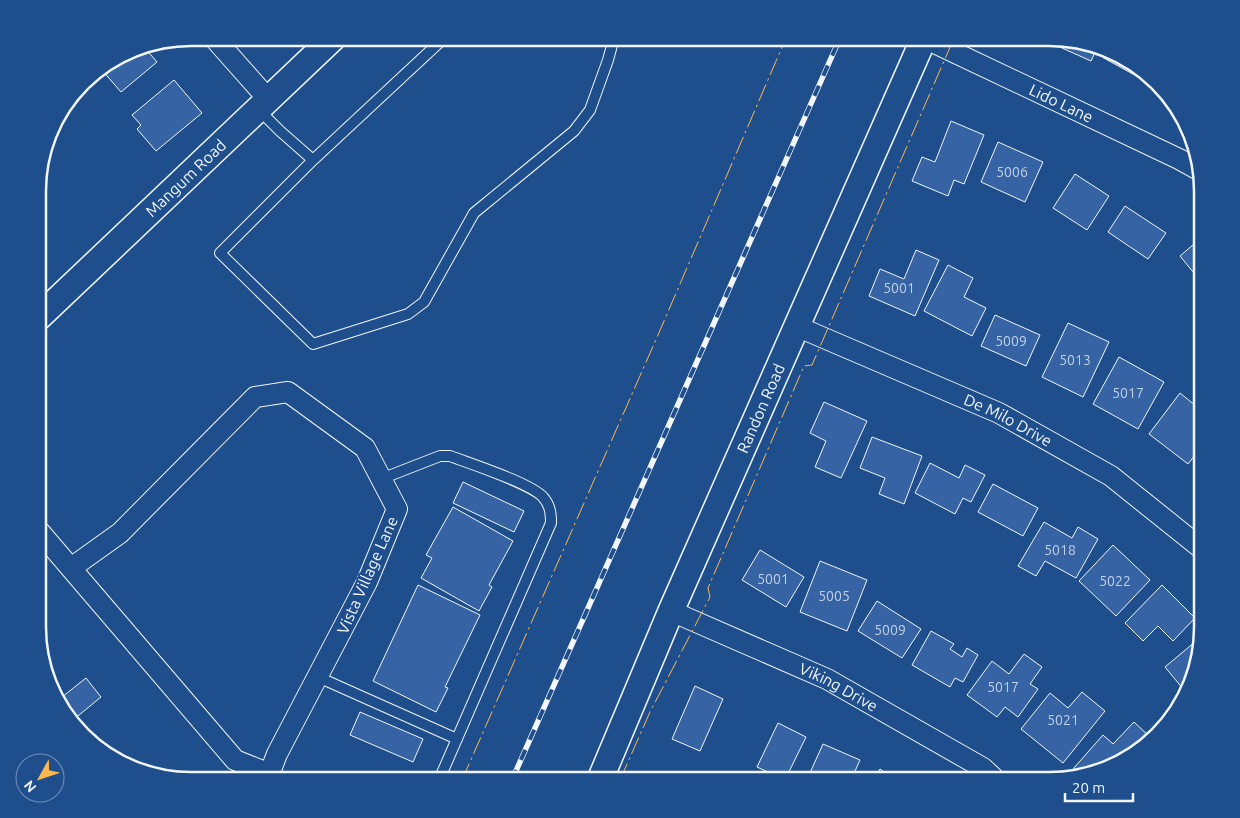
<svg xmlns="http://www.w3.org/2000/svg" width="1240" height="818" font-family="Ubuntu,sans-serif">
<style>
.building{fill:#3563a3;stroke:#f2f6ff}
.lines{fill:none;stroke-linecap:round;stroke-linejoin:round}
.service-casing{stroke:#f2f6ff;stroke-width:12}
.minor-casing{stroke:#f2f6ff;stroke-width:22}
.tertiary-casing{stroke:#f2f6ff;stroke-width:28}
.service{stroke:#1f4e8c;stroke-width:10}
.minor{stroke:#1f4e8c;stroke-width:20}
.tertiary{stroke:#1f4e8c;stroke-width:25}
.rail-casing{stroke:#f2f6ff;stroke-width:5.5}
.rail{stroke:#1f4e8c;stroke-width:4;stroke-dasharray:11;stroke-linecap:butt}
.power{stroke:#ffb74d;stroke-width:1;stroke-dasharray:18 4 2.5 4;stroke-linecap:butt}
.labels{text-anchor:middle;stroke-width:4;stroke-linejoin:round;paint-order:stroke}
.number-label{font-size:14px;fill:#c3d1e8}
.street-label{font-size:16px;fill:#f2f6ff;stroke:#1f4e8c}
.rim{fill:none;stroke:#f2f6ff;stroke-width:2.5}
</style>
<rect width="100%" height="100%" fill="#1f4e8c"/>
<path class="building" d="M1042,38h7l49,8 -7,15 -49,-22z
M144,47l13,15 -36,30 -20,-23 32,-20z
M1106,50l28,14 16,16 -1,3 -47,-26z
M174,80l28,33 -46,38 -19,-22 4,-4 -9,-10z
M951,121l33,14 -20,49 -10,-4 -6,16 -36,-15 10,-24 13,5z
M998,142l45,20 -18,40 -44,-20z
M1075,174l34,22 -22,34 -34,-22z
M1125,206l41,27 -18,26 -40,-27z
M1201,238l1,2v43l-22,-27z
M916,250l23,10 -24,56 -46,-20 11,-27 24,10z
M948,265l25,13 -9,19 22,11 -14,28 -48,-25z
M995,315l45,20 -14,31 -45,-20z
M1068,323l41,19 -26,55 -41,-20z
M1119,357l45,25 -26,47 -45,-25z
M1180,393l22,18v35l-14,18 -39,-30z
M824,402l43,19 -26,57 -26,-11 11,-26 -16,-8z
M872,437l50,19 -18,48 -25,-10 6,-16 -25,-10z
M1202,456v16l-7,-9z
M930,463l29,15 6,-13 20,10 -14,27 -8,-4 -8,16 -40,-21z
M463,482l61,29 -10,21 -61,-29z
M993,484l45,24 -15,28 -45,-24z
M453,507l60,34 -24,44 3,2 -13,24 -58,-33 11,-20 -6,-3z
M1044,522l28,16 6,-11 20,12 -22,39 -31,-17 -9,15 -18,-10z
M1113,545l37,35 -34,36 -37,-35z
M760,550l44,27 -18,30 -44,-27z
M820,561l47,19 -20,51 -47,-19z
M418,585l62,30 -35,72 3,1 -12,24 -63,-31z
M1162,585l33,33 -22,23 -15,-15 -15,15 -18,-18z
M877,601l44,28 -19,29 -44,-27z
M931,631l23,13 -4,5 12,8 5,-9 11,7 -15,27 -8,-4 -5,9 -38,-22z
M1202,636l-18,54 -19,-23z
M1024,654l18,13 -12,17 8,5 -20,28 -13,-10 -8,10 -30,-22 25,-34 17,13z
M86,678l15,19 -28,23 -16,-19z
M695,686l28,13 -23,52 -28,-12z
M1082,692l23,19 -42,52 -42,-34 29,-36 18,15z
M360,712l63,27 -10,23 -63,-27z
M1134,722l16,15 -25,23 -46,14 -6,-5 30,-34 10,9z
M778,723l28,14 -21,43 -28,-13z
M823,744l37,16 -9,20h-30l-12,-5z
M880,769l15,11h-23z"/>
<g class="lines">
<defs>
<path id="service" d="M444,38l-131,122 -93,93 93,91 95,-30 16,-12 50,-89 100,-82 16,-21 18,-50 6,-22
M258,109l22,22 33,29
M381,479l59,-23h10c21,8 80,27 93,41 7,8 8,16 8,26l-112,257
M318,677l139,62"/>
<g id="minor">
<path d="M214,38l54,61"/>
<path id="s1" d="M924,38l255,121 20,11"/>
<path id="s2" d="M796,326l203,87 112,63 91,73"/>
<path d="M39,531l196,229 35,14"/>
<path d="M71,568l49,-35 135,-136 33,-5 77,56 32,61 -30,73 -90,172 -10,26"/>
<path id="s3" d="M671,611l156,68 156,89 13,12"/>
</g>
<g id="tertiary">
<path id="s4" d="M39,317l294,-279"/>
<path id="s5" d="M600,780l71,-169 253,-573"/>
</g>
</defs>
<use href="#service" class="service-casing"/>
<use href="#minor" class="minor-casing"/>
<use href="#tertiary" class="tertiary-casing"/>
<use href="#service" class="service"/>
<use href="#minor" class="minor"/>
<use href="#tertiary" class="tertiary"/>
<defs>
<path id="rail" d="M512,780l328,-742"/>
</defs>
<use href="#rail" class="rail-casing"/>
<use href="#rail" class="rail"/>
<path class="power" d="M462,780l196,-445 128,-297
M620,780l30,-68 60,-115 -2,-9 96,-222 8,-1 142,-327"/>
</g>
<g class="labels">
<g class="number-label">
<text x="1012" y="177">5006</text>
<text x="899" y="293">5001</text>
<text x="1011" y="346">5009</text>
<text x="1075" y="365">5013</text>
<text x="1128" y="398">5017</text>
<text x="1060" y="555">5018</text>
<text x="773" y="584">5001</text>
<text x="1115" y="586">5022</text>
<text x="834" y="601">5005</text>
<text x="890" y="635">5009</text>
<text x="1003" y="692">5017</text>
<text x="1063" y="725">5021</text>
</g>
<g class="street-label">
<text dy="6" stroke="none"><textPath href="#s1" startOffset="152">Lido Lane</textPath></text>
<text dy="6" stroke="none"><textPath href="#s4" startOffset="202">Mangum Road</textPath></text>
<text dy="6" stroke="none"><textPath href="#s5" startOffset="405">Randon Road</textPath></text>
<text dy="6" stroke="none"><textPath href="#s2" startOffset="232">De Milo Drive</textPath></text>
<text transform="translate(367 575) rotate(-66)" y="6">Vista Village Lane</text>
<text dy="6" stroke="none"><textPath href="#s3" startOffset="184">Viking Drive</textPath></text>
</g>
</g>
<path d="M0 0H1240V818H0ZM191 46H1049A145 145 0 0 1 1194 191V627A145 145 0 0 1 1049 772H191A145 145 0 0 1 46 627V191A145 145 0 0 1 191 46Z" fill="#1f4e8c" fill-rule="evenodd"/>
<path class="rim" d="M191 46H1049A145 145 0 0 1 1194 191V627A145 145 0 0 1 1049 772H191A145 145 0 0 1 46 627V191A145 145 0 0 1 191 46Z"/>
<g transform="translate(40 778) rotate(230)"><circle r="24" fill="#1f4e8c" stroke="#7391ba"/>
<path d="M0-4L9 19L0 12L-9 19Z" fill="#ffb74d"/>
<text y="-8" font-size="14" font-weight="bold" text-anchor="middle" fill="#f2f6ff">N</text>
</g>
<path d="M1065 793v8h68v-8" fill="none" stroke="#f2f6ff" stroke-width="2.5"/>
<text x="1072" y="793" font-size="15" fill="#f2f6ff" stroke="#1f4e8c" stroke-width="4" paint-order="stroke">20 m</text>
</svg>
